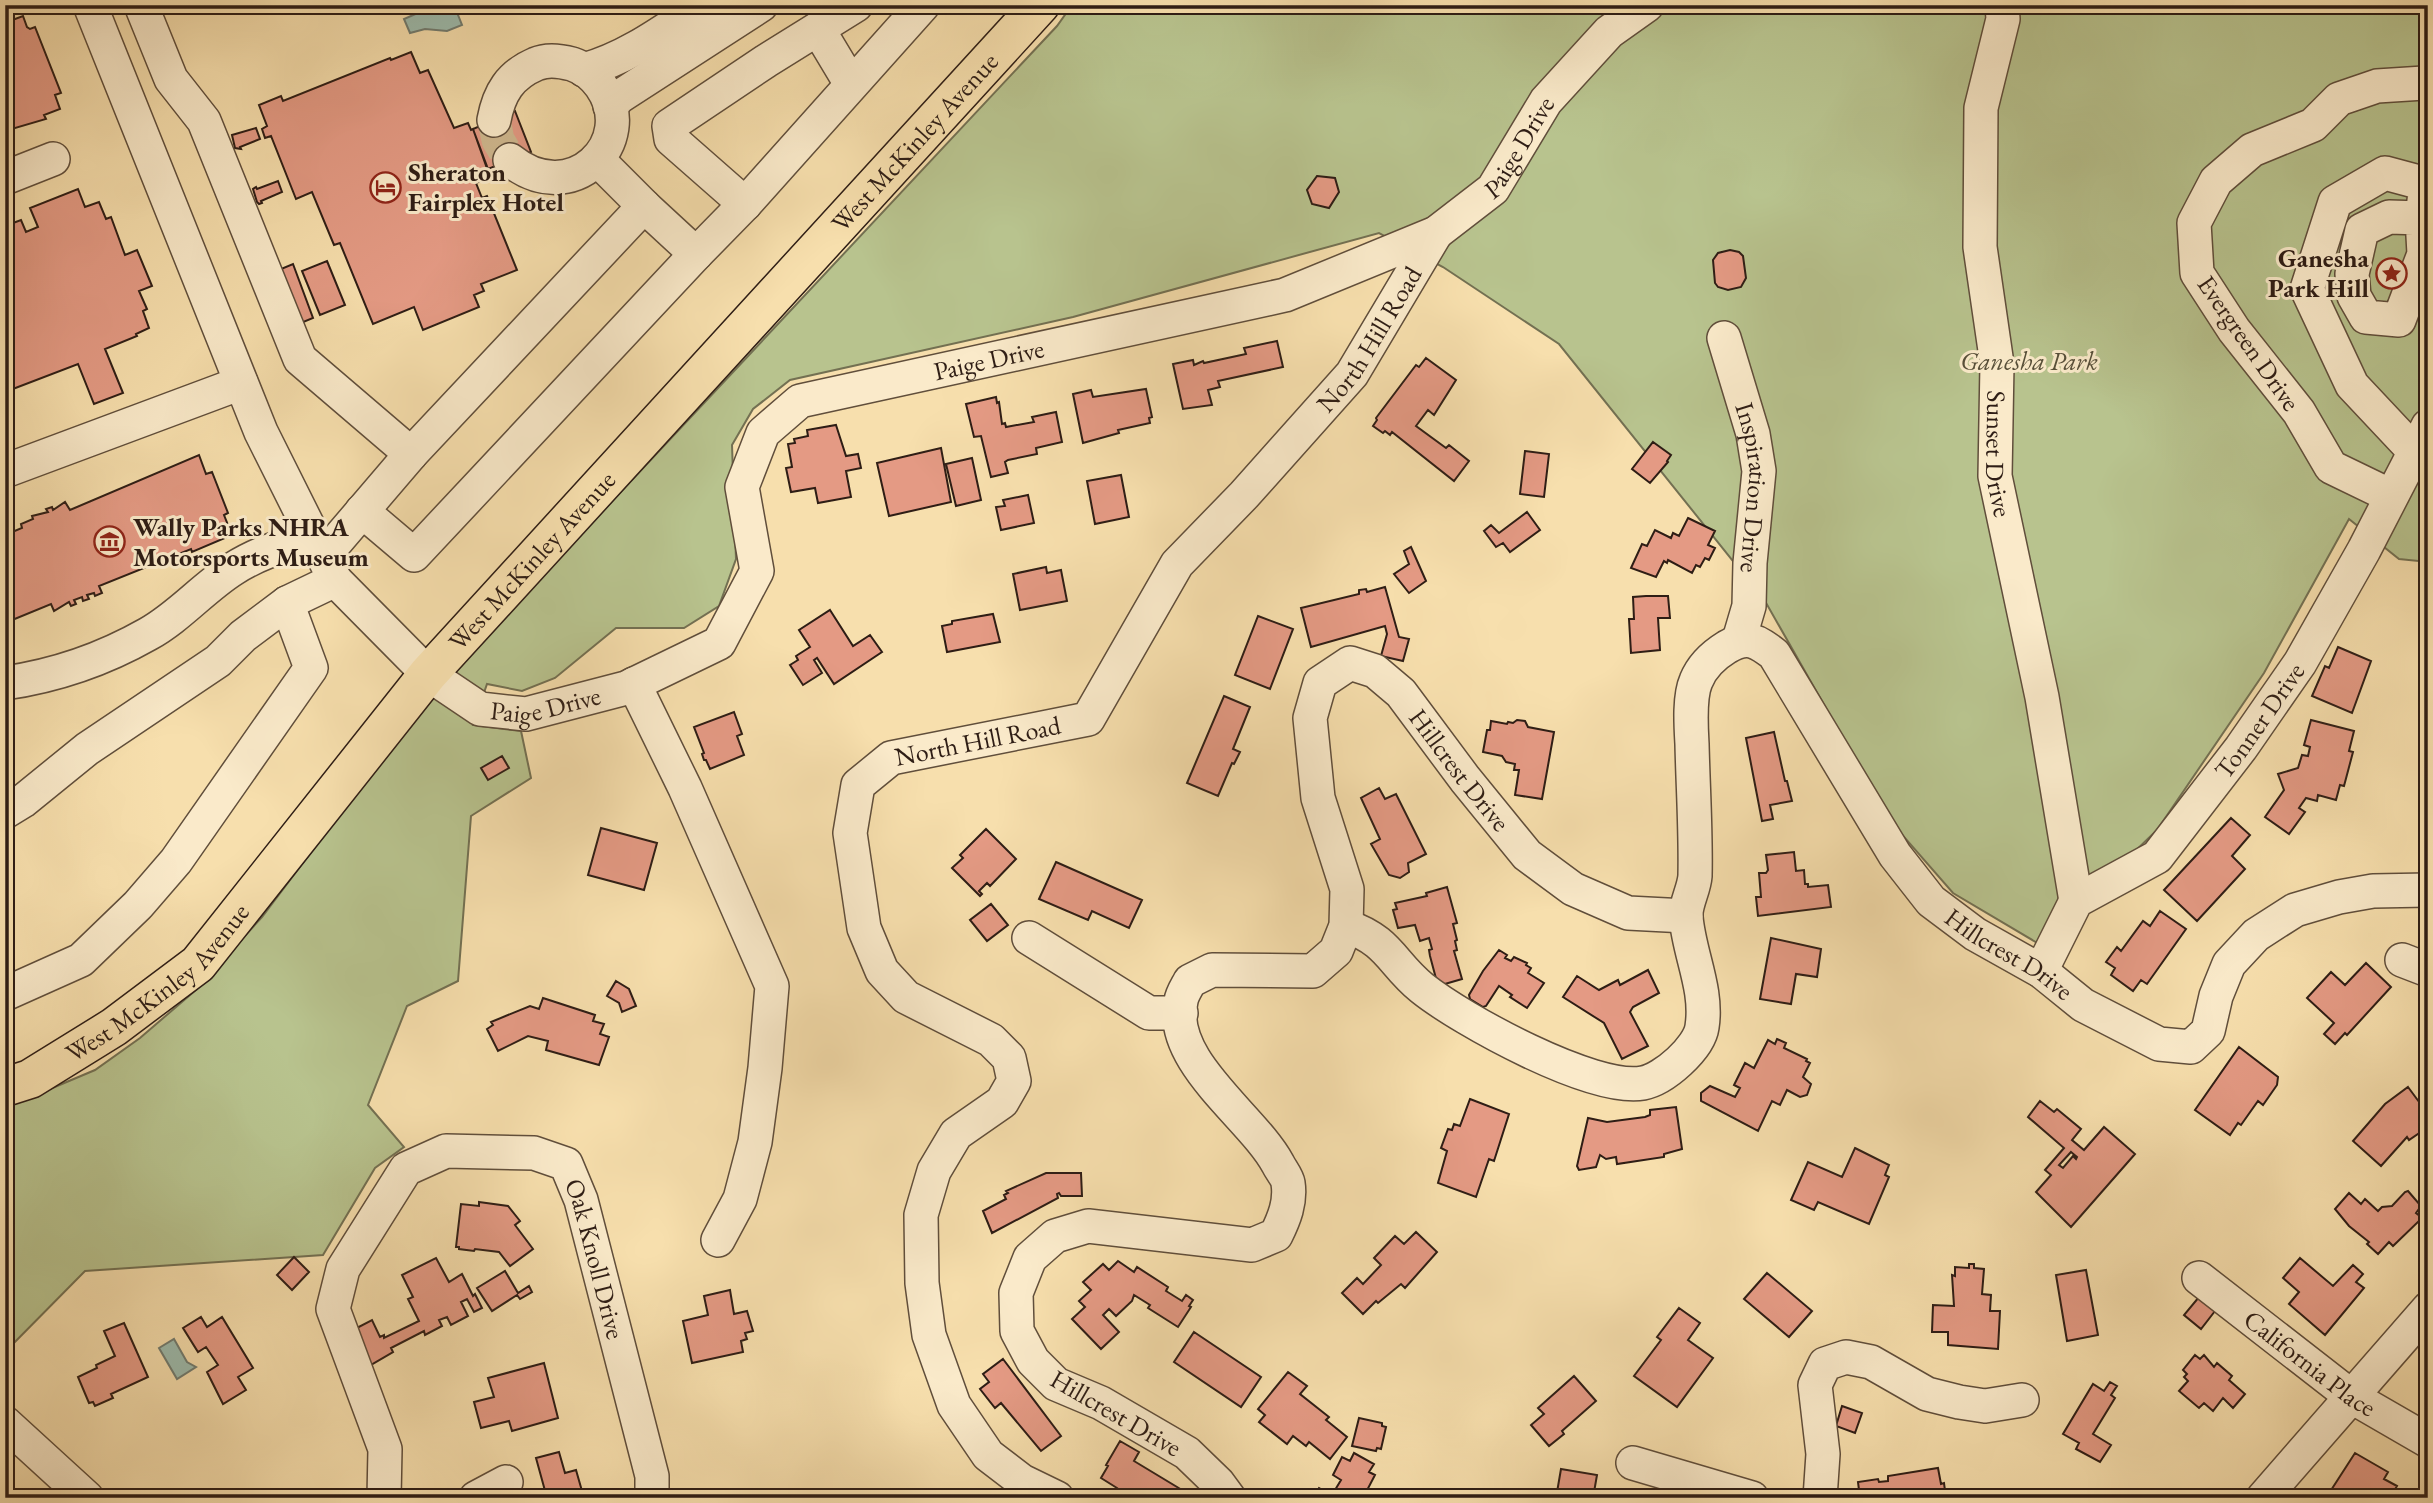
<svg xmlns="http://www.w3.org/2000/svg" width="2433" height="1503" font-family="'EB Garamond',serif">
<style>
.green{fill:#b8c38e;stroke:#737052;stroke-width:2}
.water{fill:#9dbcae;stroke:#717c71;stroke-width:2}
.building{fill:#e49a84;stroke:#2e1d15;stroke-width:2;fill-rule:evenodd}
.lines{fill:none;stroke-linecap:round;stroke-linejoin:round}
.minor-tunnel{stroke:#cfb88f;stroke-width:33;stroke-dasharray:33 17;stroke-linecap:butt}
.minor-casing{stroke:#604e3b;stroke-width:36}
.major-casing{stroke:#2e1d15;stroke-width:41}
.minor{stroke:#faeaca;stroke-width:33}
.major{stroke:#f7dfad;stroke-width:38}
.labels{text-anchor:middle;stroke-width:6;stroke-linejoin:round;paint-order:stroke}
.street-label{font-size:26px;fill:#2e1d15;stroke:#faeaca}
.poi-label{font-size:26px;font-weight:bold;fill:#2e1d15;stroke:#faeaca;text-anchor:start}
.park-label{font-size:26px;font-style:italic;fill:#574f39;stroke:#faeaca}
</style>
<rect width="100%" height="100%" fill="#f7dfad"/>
<filter id="stains"><feTurbulence type="fractalNoise" baseFrequency=".00286" numOctaves="4"/><feColorMatrix values="0 0 0 0 .2 0 0 0 0 .09 0 0 0 0 .02 0 0 0 .5 -.17"/></filter>
<radialGradient id="worn" r=".72"><stop offset=".6" stop-color="#630" stop-opacity="0"/><stop offset="1" stop-color="#630" stop-opacity=".3"/></radialGradient>
<path class="green" d="M1072,5h1356v557l-29,-3 -50,-40 -85,154 -107,157 -118,114 -86,-51 -63,-72 -125,-220 -206,-257 -116,-77 -64,-34 -306,84 -283,63 -37,29 -21,36 4,114 -17,47 -35,22h-68l-61,50 -33,13 -35,-7 -14,41 48,6 10,47 -60,38 -13,165 -51,25 -39,99 36,42 -29,21 -52,87 -238,16 -80,81v-244l90,-38 45,-32 57,-49 65,-72 163,-216 632,-675z"/>
<path class="water" d="M436,5h18l8,20 -15,6 -22,-2 -15,4 -6,-14z
M174,1339l13,23 9,5 -19,12 -18,-31z"/>
<path class="building" d="M23,16l4,11 3,2 5,-2 26,66 -6,2 5,14 -16,6 2,4 -41,12v-112l2,3z
M411,52l9,21 8,-3 26,58 14,-5 3,7 2,-1 17,48 -14,6 6,15 5,-2 30,74 -36,14 3,7 -10,4 5,12 -56,23 -9,-23 -41,17 -33,-81 -6,2 -22,-53 -16,7 -25,-63 -6,2 -3,-9 5,-3 -8,-21 22,-9 2,5 107,-43 1,2z
M515,111l16,41 -43,17 -15,-40z
M256,128l4,11 -20,8 1,2 -6,-1 -3,-13z
M1317,176l18,2 4,14 -10,16 -17,-4 -5,-14z
M278,181l4,11 -21,9 1,2 -3,1 -2,-2 -4,-13 3,-2 1,2z
M78,189l7,18 14,-5 7,17 5,-2 14,38 12,-5 15,36 -13,5 8,18 -4,2 6,17 -13,6 1,2 -32,13 18,44 -29,11 -16,-40 -73,28v-166l16,-6 5,12 12,-5 -8,-19z
M1730,250l9,2 4,4 3,22 -5,9 -13,3 -10,-3 -3,-4 -2,-23 5,-7z
M327,261l18,44 -25,10 -18,-44z
M293,264l20,54 -12,5 -20,-54z
M1277,341l6,26 -65,14 2,6 -12,3 4,15 -29,4 -10,-45 20,-4 1,5 9,-4 1,2 42,-9 -2,-6z
M1426,358l30,22 -22,35 -6,-5 -12,16 30,22 3,-3 20,16 -15,20 -62,-49 -2,3 -5,-4 -2,2 -10,-7 4,-6 -1,-2 40,-53 3,2z
M1146,389l6,28 -3,1 1,5 -32,7 1,3 -36,10 -10,-49 18,-4 2,7z
M996,397l1,6 2,-1 3,22 3,-1 1,4 28,-5 -2,-5 24,-5 6,30 -26,6 1,6 -29,6 -3,2 3,11 -17,4 -10,-41 -7,1 -8,-33z
M836,425l10,31 12,-2 3,14 -15,3 5,26 -33,6 -3,-15 -24,4 -5,-24 6,-1 -4,-23 7,-1 -1,-4 14,-3 -1,-6z
M1653,442l18,13 -4,6 1,1 -18,21 -18,-14z
M941,448l10,54 -62,14 -12,-53z
M1525,451l24,3 -5,43 -24,-3z
M199,455l7,19 6,-2 16,41 -4,2 8,20 -40,17 -1,-3 -92,37 3,7 -7,3 -1,-3 -7,2 2,4 -6,2 -1,-4 -8,3 2,4 -5,2 -2,-4 -15,9 -3,-7 -46,19v-88l17,-7 -1,-4 12,-5 -1,-3 16,-4 -2,-3 6,-2 1,3 12,-8 5,8z
M972,458l9,42 -25,6 -10,-42z
M1121,475l8,42 -34,7 -8,-43z
M1028,495l6,28 -33,7 -5,-23 9,-1 -2,-6z
M1527,512l13,18 -30,22 -7,-9 -7,4 -12,-16 7,-6 8,8z
M1688,518l27,13 -7,14 7,3 -6,12 -4,-2 -5,9 -4,-2 -4,8 -24,-13 -1,3 -3,-2 -8,16 -25,-9 11,-24 5,2 8,-16 16,8 2,-5 6,3z
M1411,547l15,34 -17,12 -15,-19 15,-10 -5,-13z
M1046,567l1,6 14,-3 6,31 -47,9 -7,-36z
M1385,587l14,50 10,2 -6,22 -22,-5 6,-22 -2,-8 -74,21 -10,-39 58,-14v-4l7,-1 1,3z
M1646,596h22l2,22h-12l2,32 -29,3 -2,-34h5l-1,-22z
M830,610l23,36 17,-11 12,17 -48,32 -17,-26 -3,2 8,13 -19,12 -13,-20 8,-5 -2,-4 14,-9 -11,-17z
M993,614l7,28 -53,10 -5,-26 10,-2v-3z
M1258,616l35,13 -23,60 -35,-14z
M2338,647l33,14 -19,52 -40,-17 13,-30 4,2z
M1224,696l26,11 -17,42 7,3 -6,12 -2,-1 -14,33 -31,-13z
M734,712l8,22 -5,2 7,19 -34,14 -4,-9h-2l-2,-6 2,-1 -10,-26z
M1517,720l8,1 3,6 26,5 -12,67 -27,-4 4,-25h-5l1,-6 -9,-2 -4,-6 -19,-4 4,-22h3l1,-9 16,3 1,-2 5,1z
M2311,720l43,11 -5,20 4,1 -9,34 -4,-1 -4,15 -18,-5 -1,6 -11,-3 -7,10 6,4 -16,22 -24,-17 19,-27 -6,-16 20,-6 4,-13 6,1 2,-9 -6,-2z
M1774,732l11,49h2l5,20 -22,4 3,14 -11,2 -16,-83z
M502,756l7,12 -21,12 -7,-12z
M1379,788l6,11 11,-5 30,60 -18,9 1,9 -9,6 -11,-3 -18,-31 9,-5 -19,-41z
M2231,818l19,17 -18,21 13,13 -48,52 -33,-31z
M601,828l56,15 -13,47 -56,-15z
M986,829l30,30 -26,27 -3,-3 -8,8 3,3 -2,2 -28,-28 11,-10 -3,-3z
M1794,852l2,19 8,-1 1,14h3v3l20,-2 3,22 -73,9 -2,-19h5l-2,-24h7l2,-3 -2,-15z
M1056,862l86,38 -13,28 -37,-17 -4,9 -49,-21z
M1447,887l10,36 -4,1 4,16 -2,1 2,9 -3,1 8,28 -24,7 -8,-30 -1,-6 3,-1 -3,-11 -9,3 -5,-16 -17,3 -5,-18 4,-1 -2,-6 32,-7 -1,-3z
M991,904l17,21 -21,16 -17,-21z
M2160,911l26,18 -39,55 -6,-4 -8,11 -22,-16 4,-7 -9,-6 11,-15 4,4 22,-30 7,5z
M1771,938l50,11 -4,28 -21,-3 -5,30 -31,-5z
M1499,950l8,5 -2,3 6,3 3,-4 13,6 -1,2 5,3 -3,5 16,10 -17,25 -17,-11 2,-2 -13,-9 -13,20 -3,1 -13,-8 -1,-4 14,-24z
M2366,963l25,24 -44,48 -2,-2 -10,11 -11,-10 10,-11 -27,-25 24,-26 14,13z
M1648,970l11,23 -26,14 -3,5 18,34 -26,13 -18,-36 -41,-26 14,-21 22,14 19,-10 2,5z
M616,981l13,8 7,17 -14,6 -3,-9 -12,-7z
M543,998l52,17 -2,6 11,3 -4,10 9,3 -10,28 -53,-15 2,-9 -20,-5 -30,15 -11,-22 6,-4 -2,-3 39,-16 9,3z
M1777,1039l9,4 -2,5 23,11 -1,2 4,2 -7,14 8,7 -4,11 -7,2 -13,-7 -7,15 -8,-4 -14,30 -57,-30v-8l9,-7 25,11 5,-9 -6,-3 11,-22 9,5 14,-28 7,4z
M2239,1047l39,30 -1,8 -14,20 -5,-4 -17,24 -3,-2 -8,12 -35,-25z
M2408,1087l20,27v13l-19,13 -2,-3 -26,29 -28,-25 32,-37z
M1470,1099l39,15 -15,47 -5,-2 -13,38 -38,-14 9,-32 -6,-3 7,-19 4,1 2,-6 6,2z
M2040,1101l14,11 3,-3 24,20 -9,11 12,10 20,-23 31,27 -64,73 -35,-35 15,-17 -6,-5 19,-22 -36,-31zM2071,1152l6,5 -1,2 -3,-3 -10,12 -4,-3z
M1676,1107l6,42 -18,5v3l-47,7 -1,-7 -10,2 -6,-4 -4,12 -17,3 -2,-4 11,-48 19,4 38,-5 5,-2v-5z
M1855,1148l34,17 -4,10 4,2 -20,47 -51,-22 -4,8 -23,-10 17,-38 34,15z
M1046,1173h35l1,23h-21l-2,-3 -2,1 1,4 -66,35 -9,-22 23,-12 -2,-4 4,-2 -2,-2z
M2408,1191l13,15 -5,7 5,4 -2,4 -26,25 -4,-4 -11,12 -11,-10 2,-2 -20,-16 -14,-17 14,-16 12,11 4,-5 13,12 4,-4 10,-1 13,-14z
M479,1202l29,4 12,15 -5,4 18,24 -23,17 -11,-14 -24,-3 -1,2 -15,-2v-2h-3l5,-43 18,2z
M1416,1232l21,20 -32,36 -4,-4 -23,19 -2,-2 -13,13 -21,-21 15,-15 6,6 18,-19 -7,-7 21,-22 9,8z
M294,1257l15,15 -17,18 -15,-15z
M436,1258l13,24 13,-8 11,22 2,-2 7,14 -8,4 -7,-13 -6,3 7,14 -17,9 -4,-8 -8,3 3,6 -17,9 -1,-4 -33,17 2,4 -24,14 -18,-35 21,-11 8,17 4,-2v3l35,-17 -11,-22 5,-2 -11,-22z
M2300,1258l33,28 20,-21 10,9 -7,8 8,6 -39,47 -36,-31 10,-12 -16,-14z
M1118,1261l16,11 3,-5 31,20 -2,4 16,10 4,-6 7,5 -4,6 2,1 -13,20 -30,-19 2,-3 -16,-10 -2,6 -16,15 -7,-7 -6,6 16,17 -18,17 -29,-30 13,-12 -6,-6 12,-11 -8,-8 20,-18 6,6z
M1969,1264h5v4l10,1 -2,25 9,1 -1,16h10l-2,38 -50,-4v-13h-16l1,-27 21,1 -2,-31 3,1v-9l14,1z
M2086,1270l12,65 -31,6 -11,-66z
M505,1271l13,22 11,-7 3,6 -12,7 -3,-4 -25,16 -15,-23z
M1767,1273l45,38 -23,26 -45,-38z
M730,1290l4,24 13,-3 6,20 -8,2 2,6 -6,2 2,11 -51,11 -9,-42 25,-6 -4,-19z
M2199,1297l16,14 -14,18 -17,-14z
M1679,1308l21,15 -12,17 25,18 -36,49 -43,-31 27,-36 -4,-3z
M201,1317l6,10 15,-10 31,51 -15,9 8,13 -23,14 -16,-32 11,-7 -12,-18 -8,5 -15,-24z
M124,1323l24,54 -37,17 2,4 -18,8 -2,-4 -4,1 -11,-26 19,-9 -1,-3 19,-9 -11,-25z
M1194,1332l67,45 -20,30 -67,-45z
M2195,1355l5,4 4,-4 10,12 3,-4 15,13 -3,4 16,14 -12,14 -10,-10 -10,13 -9,-8 -5,5 -20,-17 9,-10 -4,-4 3,-3 -4,-4z
M1003,1359l58,77 -20,15 -40,-48 -6,5 -15,-19 9,-7 -6,-8z
M544,1363l14,55 -46,13 -3,-10 -28,7 -7,-26 20,-5 -6,-19z
M1288,1372l19,14 -7,8 29,23 -3,3 21,17 -17,22 -21,-17 -3,4 -13,-10 -6,8 -28,-22 6,-7 -7,-6z
M1574,1376l22,25 -34,30 2,3 -15,12 -18,-21 13,-11 -6,-6z
M2110,1382l7,4 -6,9 4,3 -22,36 18,11 -11,17 -24,-13 3,-6 -16,-9 30,-50 11,7z
M1842,1406l20,7 -7,20 -19,-7z
M1359,1418l23,5v3l4,1 -5,22 -4,-1 -1,3 -24,-5z
M1120,1441l19,11 -5,9 48,29 -4,6 2,2h-58l-8,-5 3,-5 -16,-10 7,-12 -2,-1z
M559,1452l6,21 11,-3 8,28h-37l-11,-40z
M1354,1453l20,11 -5,8 6,3 -12,23h-49l5,-10 13,7 9,-15 -8,-5 9,-18 8,4z
M2355,1453l33,19 -4,7 13,7 -7,12h-64z
M1938,1468l3,16 3,-1 2,15h-86l-2,-16 20,-3 1,3 9,-1v-5z
M1561,1469l36,6 -4,23h-37z"/>
<g class="lines">
<path class="minor-tunnel" d="M494,120l4,20 12,20"/>
<defs>
<g id="minor">
<path id="s1" d="M90,5l171,427 74,148 93,94 52,35 46,5 100,-26 93,-45 38,-72 -15,-84 21,-54 37,-32 485,-106 151,-62 57,-44 53,-88 63,-69 38,-27"/>
<path d="M141,5l30,74 33,42 96,238 111,95"/>
<path id="s2" d="M2002,5l1,14 -22,89 -1,139 17,117 -2,112 47,221 34,204"/>
<path d="M818,29l33,55"/>
<path d="M584,70c44,-12 81,-40 119,-65"/>
<path d="M610,106l9,-9 142,-92"/>
<path d="M494,120c5,-27 16,-45 42,-56 11,-5 25,-3 36,0 12,4 22,12 29,22 39,56 -30,124 -91,74"/>
<path d="M5,178l48,-19"/>
<path d="M745,204l-74,-65 -2,-13 97,-65 90,-56"/>
<path d="M644,206l52,48 49,-50 178,-199"/>
<path id="s3" d="M1724,338l29,96 6,37 -9,92 -1,43 -10,34"/>
<path d="M2414,451l-62,-66 -45,-96 28,-87 50,-29 41,11 -4,34 2,36 -25,66 -33,-3 -12,-21 -2,-22 10,-44 27,-13 33,1"/>
<path d="M5,471l236,-88"/>
<path d="M2391,496l-60,-29 -32,-55 -65,-82 -37,-57 -3,-50 22,-42 36,-31 61,-25 26,-26 38,-13 47,-3 4,3"/>
<path d="M362,511l52,44 282,-301"/>
<path d="M323,557l88,-103 233,-248 -47,-47"/>
<path d="M5,683c49,-7 99,-24 143,-49 31,-17 55,-46 85,-65 25,-16 52,-24 80,-33"/>
<path d="M634,684l51,104 87,198 -7,82 -10,74 -15,57 -22,41"/>
<path d="M5,812l18,-11 64,-52 131,-88 25,-25 44,-33 48,-23"/>
<path id="s4" d="M1346,926c44,15 45,37 76,62 40,32 171,104 221,95 21,-4 56,-35 59,-56 6,-38 -13,-73 -16,-110 -1,-13 8,-27 9,-41 1,-44 -2,-88 -3,-132 -1,-18 -3,-47 4,-63 6,-15 18,-26 31,-34 21,-12 30,-6 47,7l121,201 36,46 44,33 66,37 42,34 76,39 32,3 17,-16 8,-35 13,-32 27,-29 39,-25 44,-13 34,-6 55,-1"/>
<path d="M1029,938l120,75h32"/>
<path d="M2402,960l26,10"/>
<path id="s5" d="M2041,971l35,-70 81,-44 84,-109 59,-85 64,-113 64,-124"/>
<path d="M5,994l76,-34 57,-55 38,-44 135,-193 -24,-65"/>
<path id="s6" d="M2199,1278l153,119 76,44"/>
<path d="M5,1423l82,75"/>
<path d="M1633,1463l119,35"/>
<path id="s7" d="M384,1498l1,-49 -52,-140 10,-40 63,-100 40,-18 88,2 32,11 15,36 71,276v22"/>
<path d="M476,1498l30,-16"/>
<path id="s8" d="M1057,1498l-35,-17 -34,-26 -34,-50 -25,-70 -7,-52 -1,-68 13,-44 22,-37 46,-32 12,-21 -5,-23 -18,-18 -85,-43 -24,-26 -18,-43 -14,-95 8,-48 33,-27 197,-39 89,-155 67,-69 108,-121 84,-141"/>
<path id="s9" d="M1229,1498l-11,-15 -31,-30 -86,-50 -45,-19 -23,-23 -16,-30 -1,-38 14,-35 25,-22 33,-10 164,19 24,-10c8,-16 15,-33 12,-52 -1,-6 -7,-13 -10,-19 -25,-47 -111,-103 -97,-163 1,-7 6,-14 9,-20l22,-11 101,1 23,-20 10,-25 1,-37 -29,-91 -8,-80 10,-35 30,-20 25,8 26,22 64,86 62,76 46,34 55,24 58,3"/>
<path d="M1820,1498l3,-44 -8,-69 10,-21 21,-7 25,5 56,32 32,8 26,4 37,-6"/>
<path d="M2263,1498l165,-189"/>
</g>
<g id="major">
<path id="s10" d="M5,1087l25,-8 84,-52 84,-63 230,-290 612,-669"/>
</g>
</defs>
<use href="#minor" class="minor-casing"/>
<use href="#major" class="major-casing"/>
<use href="#minor" class="minor"/>
<use href="#major" class="major"/>
</g>
<defs>
<symbol id="hotel-ring" viewBox="-11 -11 22 22"><circle r="9.5" fill="#faeaca" stroke="#8f2418" stroke-width="1.5"/><path d="M-6-4.5h1.5V1H6V5H4.5V3h-9V5H-6ZM-4 0a1.8 1.8 0 1 1 3.6 0ZM.5 0V-2.5h3Q6-2.5 6 0Z" fill="#8f2418"/></symbol>
<symbol id="sight-ring" viewBox="-11 -11 22 22"><circle r="9.5" fill="#faeaca" stroke="#8f2418" stroke-width="1.5"/><path d="M0-6L1.8-2.2L6-1.7L2.9 1.2L3.7 5.4L0 3.3L-3.7 5.4L-2.9 1.2L-6-1.7L-1.8-2.2Z" fill="#8f2418"/></symbol>
<symbol id="museum-ring" viewBox="-11 -11 22 22"><circle r="9.5" fill="#faeaca" stroke="#8f2418" stroke-width="1.5"/><path d="M0-6L6-3V-2H-6V-3ZM-5-1h2V3h-2ZM-1-1h2V3h-2ZM3-1h2V3H3ZM-6 4H6V6H-6Z" fill="#8f2418"/></symbol>
</defs>
<g fill-rule="evenodd">
<use href="#hotel-ring" x="368" y="170" width="35" height="35"/>
<use href="#sight-ring" x="2374" y="256" width="35" height="35"/>
<use href="#museum-ring" x="92" y="524" width="35" height="35"/>
</g>
<g class="labels">
<g class="street-label">
<text dy="9" stroke="none"><textPath href="#s10" startOffset="1321">West McKinley Avenue</textPath></text>
<text dy="9" stroke="none"><textPath href="#s1" startOffset="2128">Paige Drive</textPath></text>
<text dy="9" stroke="none"><textPath href="#s8" startOffset="1596">North Hill Road</textPath></text>
<text transform="translate(2249 343) rotate(55)" y="9">Evergreen Drive</text>
<text dy="9" stroke="none"><textPath href="#s1" startOffset="1540">Paige Drive</textPath></text>
<text dy="9" stroke="none"><textPath href="#s2" startOffset="453">Sunset Drive</textPath></text>
<text dy="9" stroke="none"><textPath href="#s3" startOffset="154">Inspiration Drive</textPath></text>
<text dy="9" stroke="none"><textPath href="#s10" startOffset="754">West McKinley Avenue</textPath></text>
<text dy="9" stroke="none"><textPath href="#s1" startOffset="887">Paige Drive</textPath></text>
<text dy="9" stroke="none"><textPath href="#s5" startOffset="341">Tonner Drive</textPath></text>
<text dy="9" stroke="none"><textPath href="#s8" startOffset="1008">North Hill Road</textPath></text>
<text dy="9" stroke="none"><textPath href="#s9" startOffset="1530">Hillcrest Drive</textPath></text>
<text dy="9" stroke="none"><textPath href="#s4" startOffset="1264">Hillcrest Drive</textPath></text>
<text dy="9" stroke="none"><textPath href="#s10" startOffset="187">West McKinley Avenue</textPath></text>
<text dy="9" stroke="none"><textPath href="#s7" startOffset="623">Oak Knoll Drive</textPath></text>
<text dy="9" stroke="none"><textPath href="#s6" startOffset="140">California Place</textPath></text>
<text transform="translate(1116 1413) rotate(30)" y="9">Hillcrest Drive</text>
</g>
<g class="poi-label">
<text x="408" y="181">Sheraton<tspan x="408" dy="30">Fairplex Hotel</tspan></text>
<text x="2369" y="267" text-anchor="end">Ganesha<tspan x="2369" dy="30">Park Hill</tspan></text>
<text x="133" y="536">Wally Parks NHRA<tspan x="133" dy="30">Motorsports Museum</tspan></text>
</g>
<g class="park-label">
<text x="2029" y="370">Ganesha Park</text>
</g>
</g>
<rect width="2433" height="1503" fill="none" stroke="#f7dfad" stroke-width="28"/>
<rect x="7" y="7" width="2419" height="1489" fill="none" stroke="#2e1d15" stroke-width="3.5"/>
<rect x="14" y="14" width="2405" height="1475" fill="none" stroke="#2e1d15" stroke-width="2"/>
<rect width="100%" height="100%" filter="url(#stains)"/>
<rect width="100%" height="100%" fill="url(#worn)"/>
</svg>
